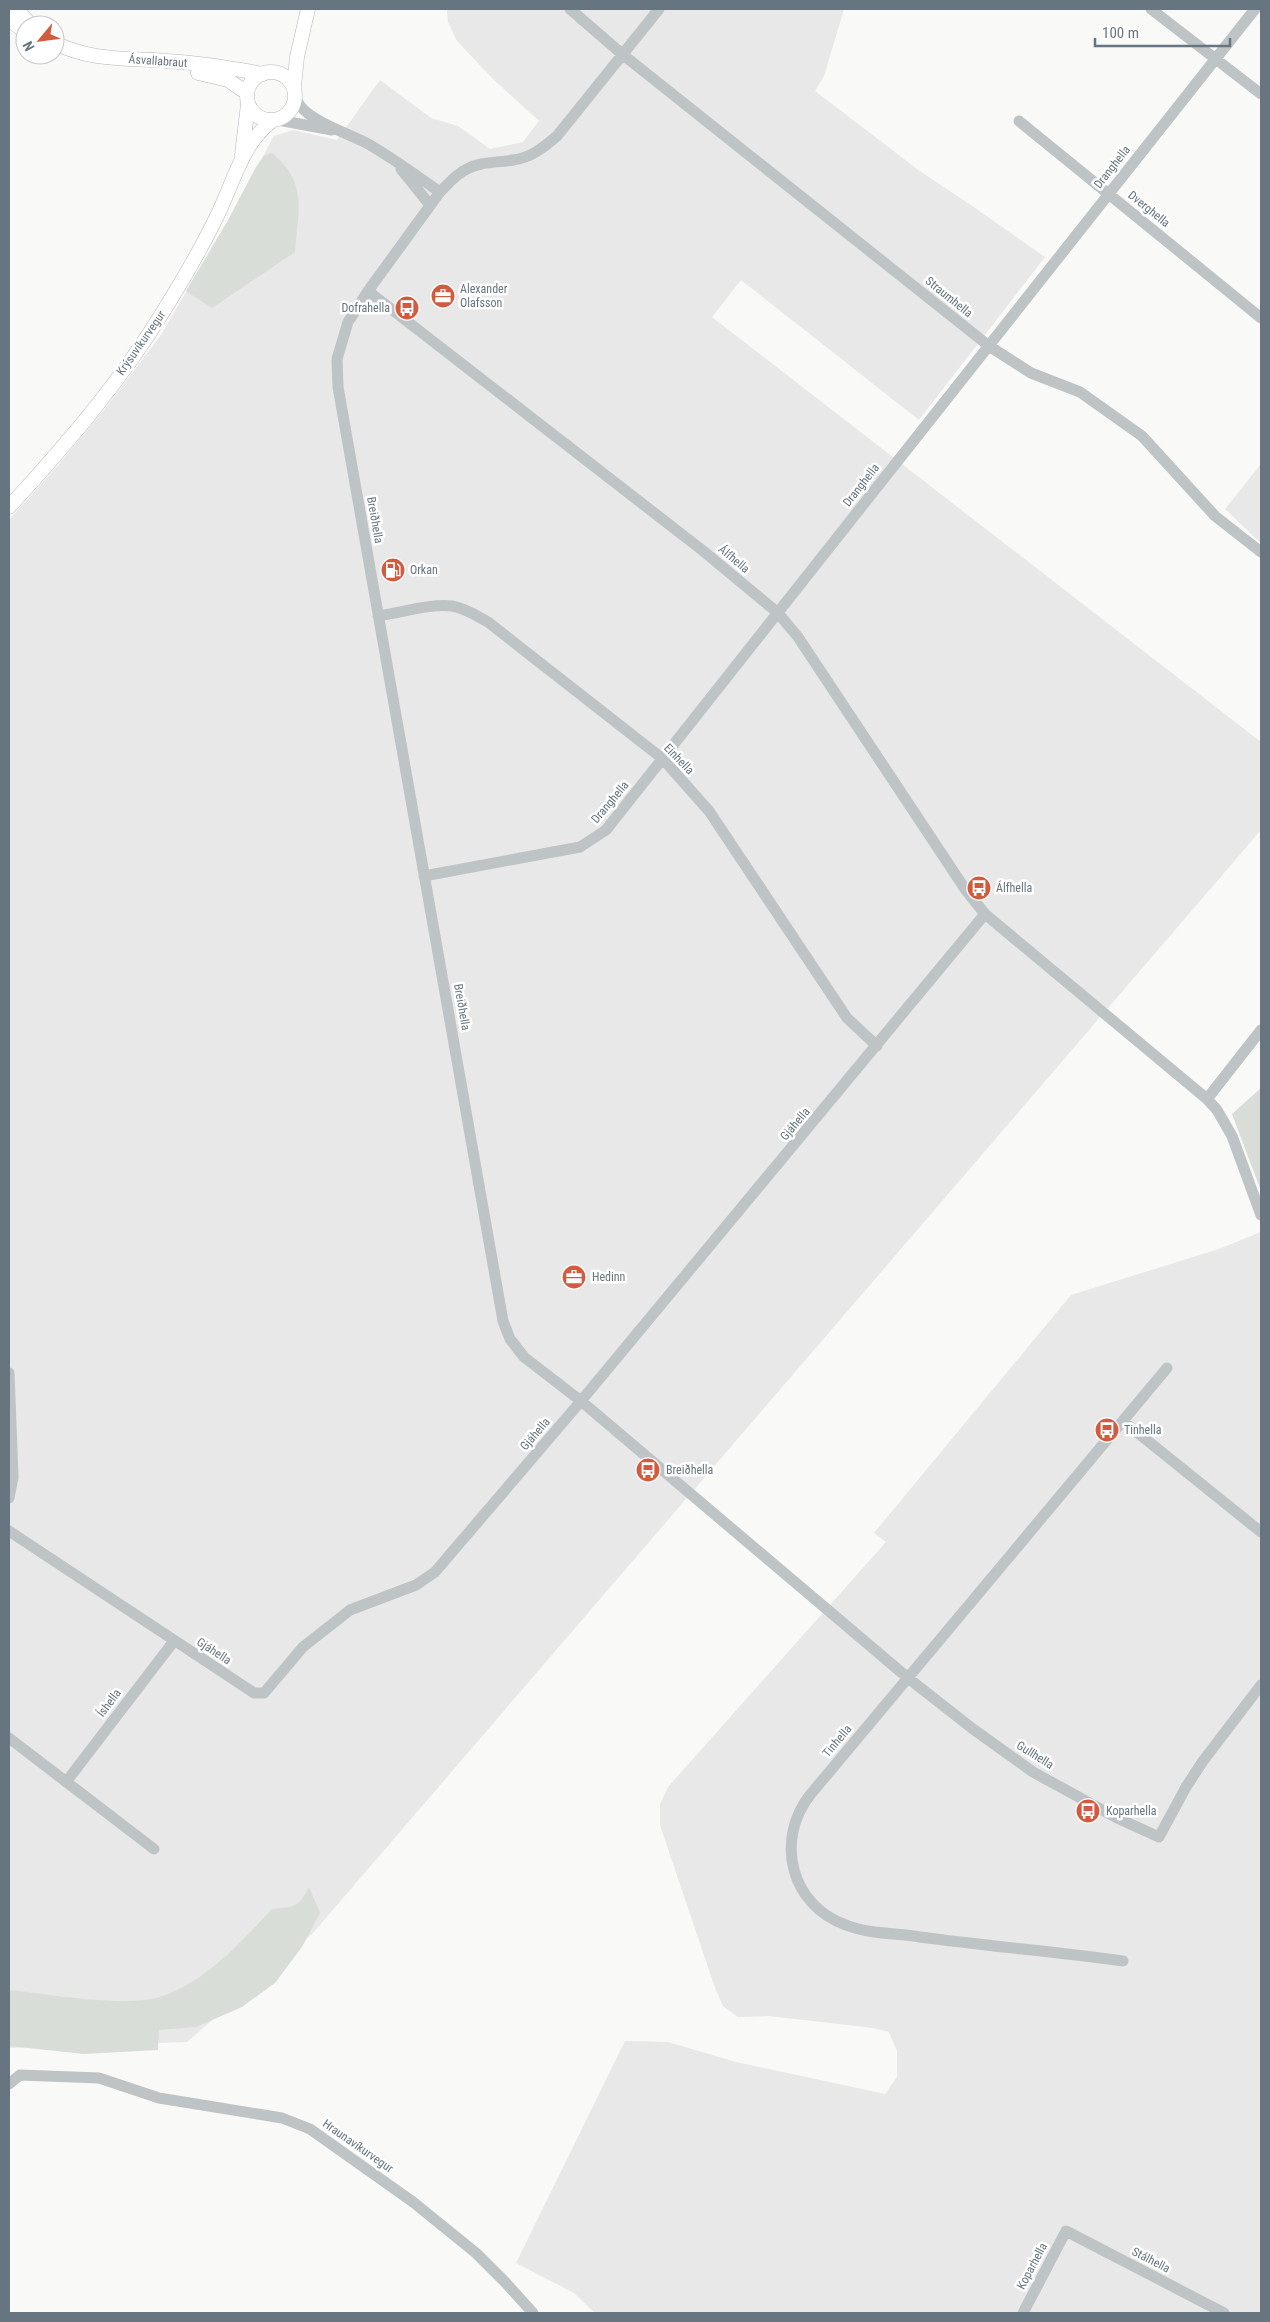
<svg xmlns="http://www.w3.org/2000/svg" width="1270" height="2322" font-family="'Roboto Condensed',sans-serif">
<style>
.built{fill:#e7e8e7}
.green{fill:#d9ddd7}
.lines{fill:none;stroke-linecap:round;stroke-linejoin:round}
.major-casing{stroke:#b2b7bb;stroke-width:15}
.minor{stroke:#bec3c6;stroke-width:11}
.major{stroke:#fff;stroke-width:14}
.labels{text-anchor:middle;stroke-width:5;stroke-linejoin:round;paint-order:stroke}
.street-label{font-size:12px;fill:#66757f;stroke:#fff}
.poi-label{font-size:12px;fill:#66757f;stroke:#fff;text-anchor:start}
</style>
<rect width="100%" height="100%" fill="#f9f9f7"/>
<path class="built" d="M447,9h397l-20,67 -9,15 106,81 54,36 70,49 -126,163 -178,-140 -29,37 549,425v88l-948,1103 -126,109 -178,6v-1528l50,-56 49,-59 53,-70 66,-113 47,-86 19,-6 44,10 43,-60 51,38 27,8 32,23 33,-7 16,-21 -45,-41 -37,-39 -9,-19z
M1261,464v79l-36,-34z
M1261,1232v1081h-666l-21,-20 -58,-30 109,-222 43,1 68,20 149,32 12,-17v-26l-8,-19 -16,-4 -60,-7 -45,-5 -30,1 -15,-11 -9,-21 -54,-160v-21l8,-17 218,-245 -12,-9 197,-238 148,-46z"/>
<path class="green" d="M272,153c36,29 26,58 23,99l-83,56 -26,-17 41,-69 29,-55 8,-11z
M1261,1088v103l-29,-77z
M309,1887l11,26 -18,34 -27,36 -33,24 -46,20 -37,3 -1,20 -74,4 -75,-8v-56c41,4 113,18 151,7 45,-14 81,-55 112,-88 22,-2 26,-1 37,-22z"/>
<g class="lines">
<defs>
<path id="major" d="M16,9l15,16
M9,19l16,13
M55,43c36,18 73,15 112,18 32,2 64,7 96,13
M247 96a24 24 0 1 1 48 0a24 24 0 1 1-48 0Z
M198,73l30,7 19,13
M294,87l3,-30 11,-48
M242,155l6,-51
M9,507c57,-62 113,-127 157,-200 18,-29 35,-58 50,-89 17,-33 25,-74 56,-97"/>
</defs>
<use href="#major" class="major-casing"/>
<path class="minor" d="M570,9l52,45 367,292 42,27 49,19 62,44 73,80 46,36
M659,9l-102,127c-13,11 -26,22 -44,24 -16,3 -31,1 -46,9 -11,5 -18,14 -27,23l-72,99 -20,31 -11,37 1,28 165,934 7,18 14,18 57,44 327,277 65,51 60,43 84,46 42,19 27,-50 17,-26 58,-76
M1151,9l110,85
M296,99c9,22 53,34 74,46 24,14 47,31 70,47
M278,120l54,10
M1019,121l242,197
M401,169l29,36
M368,291l334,259 76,63 20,24 167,252 20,25 222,185 10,11 15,26 29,79
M378,616c22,-3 54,-13 74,-10 13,2 25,10 36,16l175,137 46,52 138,207 30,28
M424,876l156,-29 26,-17 649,-821
M1207,1099l54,-69
M9,1373l4,104 -4,21
M1123,1421l138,111
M9,1531l245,162h10l39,-46 47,-37 66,-25 19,-13 146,-171 404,-487
M9,1738l145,111
M66,1782l108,-141
M1123,1961c-67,-9 -135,-15 -203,-24 -24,-4 -52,-3 -74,-12 -56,-20 -71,-85 -36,-130l357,-427
M9,2084l11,-9 79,3 60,20 123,20 28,11 103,73 63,51 29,29 28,31
M1023,2313l43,-82 158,82"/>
<use href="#major" class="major"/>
</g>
<defs>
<symbol id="office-disc" viewBox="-11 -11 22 22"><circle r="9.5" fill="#d15b3f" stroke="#fff"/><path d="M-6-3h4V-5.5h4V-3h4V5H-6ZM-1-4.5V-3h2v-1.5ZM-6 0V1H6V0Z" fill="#fff"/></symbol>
<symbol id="bus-disc" viewBox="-11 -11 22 22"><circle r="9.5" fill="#d15b3f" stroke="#fff"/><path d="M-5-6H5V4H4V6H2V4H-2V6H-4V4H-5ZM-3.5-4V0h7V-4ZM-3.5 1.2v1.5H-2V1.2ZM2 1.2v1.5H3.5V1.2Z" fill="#fff"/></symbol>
<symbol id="fuel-disc" viewBox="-11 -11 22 22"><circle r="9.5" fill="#d15b3f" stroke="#fff"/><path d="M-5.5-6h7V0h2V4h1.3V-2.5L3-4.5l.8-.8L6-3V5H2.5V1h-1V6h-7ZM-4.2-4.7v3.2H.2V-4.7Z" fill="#fff"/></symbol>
</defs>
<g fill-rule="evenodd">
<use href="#office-disc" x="429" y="282" width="28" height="28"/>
<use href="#bus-disc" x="393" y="294" width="28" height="28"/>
<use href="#fuel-disc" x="379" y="556" width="28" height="28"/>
<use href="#bus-disc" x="965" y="874" width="28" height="28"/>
<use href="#office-disc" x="560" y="1263" width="28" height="28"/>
<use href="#bus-disc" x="1093" y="1416" width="28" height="28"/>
<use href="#bus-disc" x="634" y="1456" width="28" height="28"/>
<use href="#bus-disc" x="1074" y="1797" width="28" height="28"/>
</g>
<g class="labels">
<g class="street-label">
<text transform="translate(158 61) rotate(4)" y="4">Ásvallabraut</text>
<text transform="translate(1112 167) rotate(-52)" y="4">Dranghella</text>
<text transform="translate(1149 209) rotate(39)" y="4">Dverghella</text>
<text transform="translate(949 297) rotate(39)" y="4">Straumhella</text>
<text transform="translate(141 343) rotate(-55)" y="4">Krýsuvíkurvegur</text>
<text transform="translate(861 485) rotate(-52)" y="4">Dranghella</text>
<text transform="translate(375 520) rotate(80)" y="4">Breiðhella</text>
<text transform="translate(734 559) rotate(40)" y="4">Álfhella</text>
<text transform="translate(679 759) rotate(46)" y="4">Einhella</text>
<text transform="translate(610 802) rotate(-50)" y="4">Dranghella</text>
<text transform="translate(462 1007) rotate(80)" y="4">Breiðhella</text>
<text transform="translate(795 1124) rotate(-50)" y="4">Gjáhella</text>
<text transform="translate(535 1434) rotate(-49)" y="4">Gjáhella</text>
<text transform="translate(214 1651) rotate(33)" y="4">Gjáhella</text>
<text transform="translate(109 1703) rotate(-53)" y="4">Íshella</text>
<text transform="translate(837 1741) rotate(-50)" y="4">Tinhella</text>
<text transform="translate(1035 1755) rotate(32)" y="4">Gullhella</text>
<text transform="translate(358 2146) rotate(35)" y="4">Hraunavíkurvegur</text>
<text transform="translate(1151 2260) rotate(27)" y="4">Stálhella</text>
<text transform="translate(1032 2266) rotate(-62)" y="4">Koparhella</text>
</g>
<g class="poi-label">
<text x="460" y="293">Alexander<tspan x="460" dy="14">Olafsson</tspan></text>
<text x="390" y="312" text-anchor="end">Dofrahella</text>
<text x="410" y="574">Orkan</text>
<text x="996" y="892">Álfhella</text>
<text x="592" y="1281">Hedinn</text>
<text x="1124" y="1434">Tinhella</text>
<text x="666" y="1474">Breiðhella</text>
<text x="1106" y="1815">Koparhella</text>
</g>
</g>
<rect width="1270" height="2322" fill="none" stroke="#66757f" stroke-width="20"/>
<g transform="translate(40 40) rotate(241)"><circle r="24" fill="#ffffff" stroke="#c2c8cc"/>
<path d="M0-4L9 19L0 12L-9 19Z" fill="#d15b3f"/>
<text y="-8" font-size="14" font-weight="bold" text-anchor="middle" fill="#66757f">N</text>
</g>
<path d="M1095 38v8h135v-8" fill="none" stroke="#66757f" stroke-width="2.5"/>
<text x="1102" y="38" font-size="15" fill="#66757f" stroke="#ffffff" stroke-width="4" paint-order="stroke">100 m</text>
</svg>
